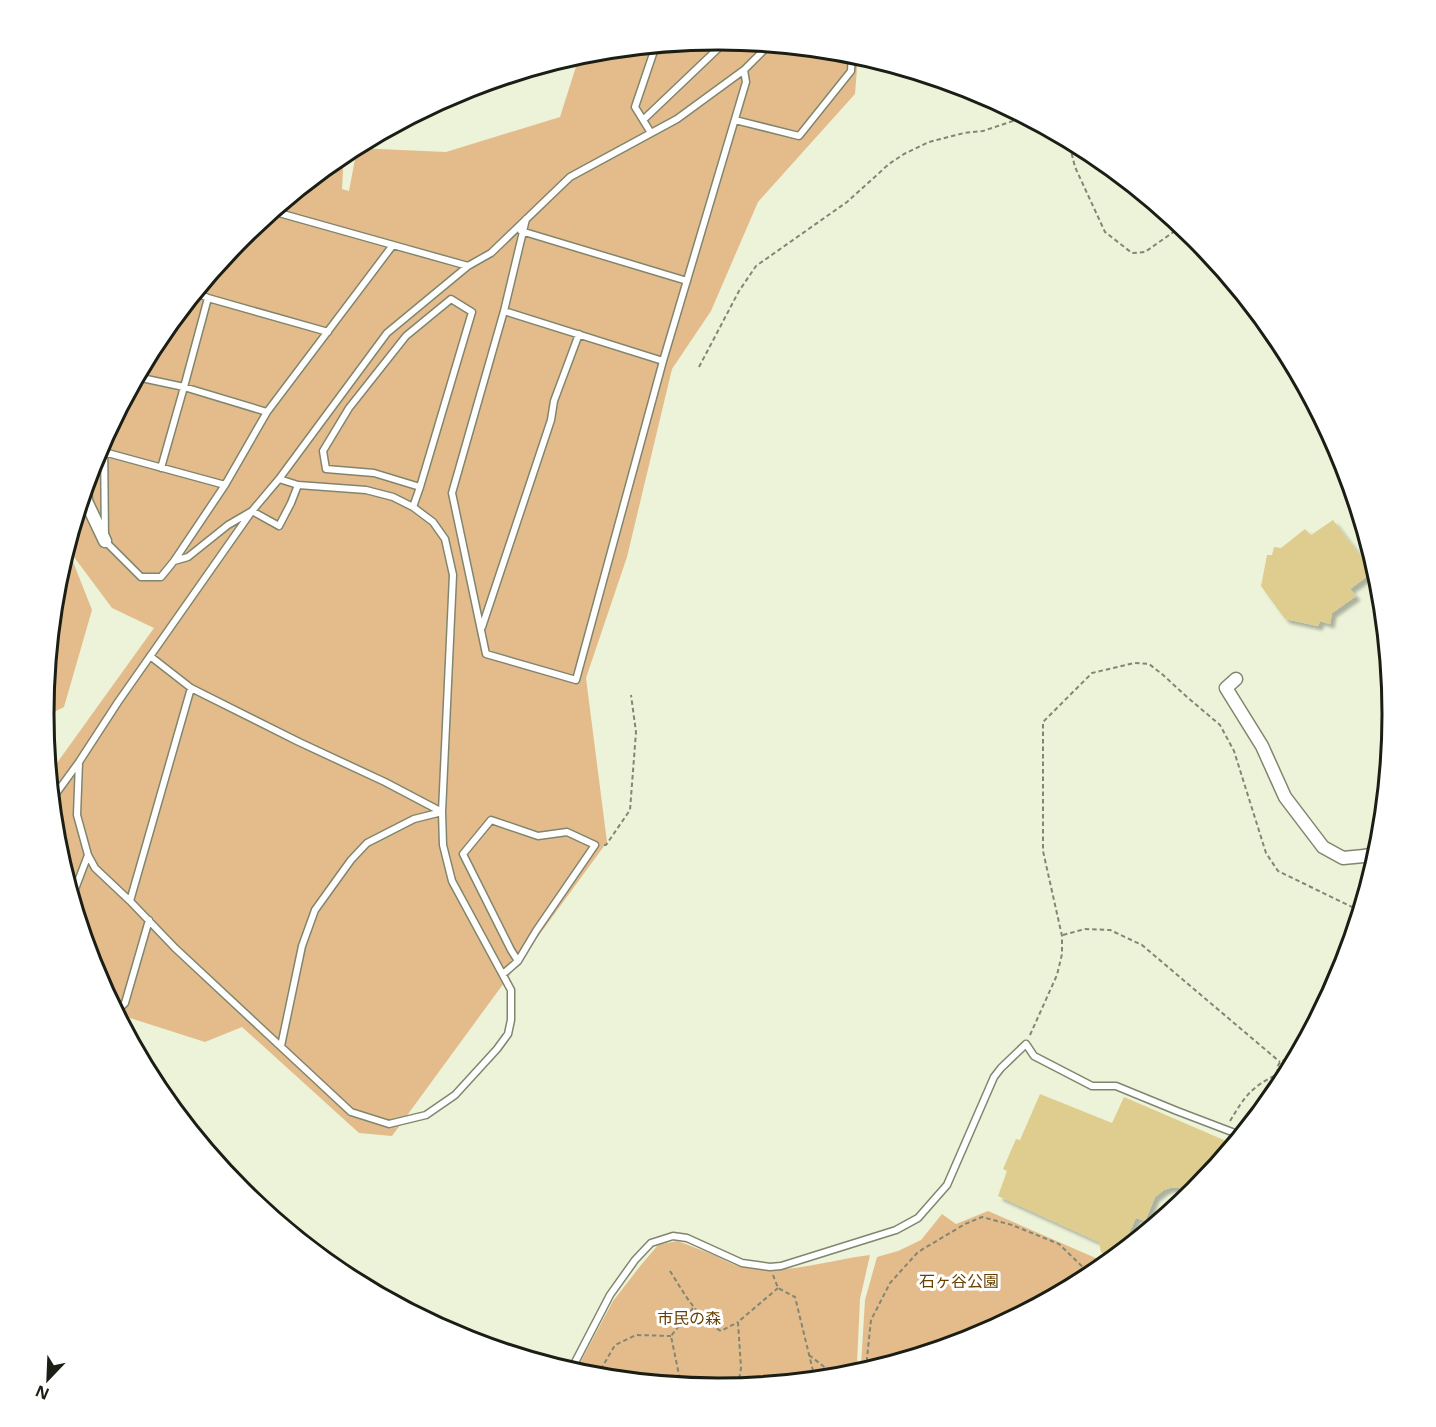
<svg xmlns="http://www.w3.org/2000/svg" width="1436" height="1427" font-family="'Noto Sans','Noto Sans JP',sans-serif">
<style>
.green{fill:#e4bc8c}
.building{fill:#decd8f;filter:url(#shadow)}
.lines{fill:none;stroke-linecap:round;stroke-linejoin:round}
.service-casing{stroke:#80866e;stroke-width:9}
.minor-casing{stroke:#80866e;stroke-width:15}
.path{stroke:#828774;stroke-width:2;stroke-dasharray:4.5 3;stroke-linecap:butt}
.service{stroke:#fff;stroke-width:6}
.minor{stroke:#fff;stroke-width:12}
.labels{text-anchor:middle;stroke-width:6;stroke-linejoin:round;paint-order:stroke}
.park-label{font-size:16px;fill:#684100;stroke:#fff}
.rim{fill:none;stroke:#1b1e14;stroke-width:3}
</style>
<defs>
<filter id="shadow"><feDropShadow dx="4.5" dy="4.5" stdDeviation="1.5" flood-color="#0004"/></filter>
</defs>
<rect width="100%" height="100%" fill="#ecf3d8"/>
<path class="green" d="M718,39l132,13 8,3 -3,39 -97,108 -47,109 -39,58 -45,188 -41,121 21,164 -215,294 -33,-3 -117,-106 -37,15 -75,-24 -8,3 -27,-50 -39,-126 -7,-71 105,-146 -42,-20 -44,-59 24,61 -28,97 -20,10 13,-135 38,-127 62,-117 84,-102 103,-84 -2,37 7,2 8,-43 89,4 114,-35 20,-63 7,-2z
M988,1211l119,52 -15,12 -116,62 -114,34 -1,-6 4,-65 12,-43 21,-6 23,-11 21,-26 14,10z
M677,1241c13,4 26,10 39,15 8,4 17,9 26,11 44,9 85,-7 128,-12l-10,44 -3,65 2,8 -10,3 -131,13 -132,-13 -11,-3 38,-71 28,-36 17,-20z"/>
<path class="building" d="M1333,520l40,52 -23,17 6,7 -24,17 -2,11 -10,-3 -2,5 -33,-7 -24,-33 6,-31h5l2,-8 7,1 24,-19 6,6z
M1040,1094l72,29 12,-26 109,47 -38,47 -5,4 -11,-7h-9l-6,2 -9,7 -10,24 -9,-3 -16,34 -8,5 -3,-1 -4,-1 -4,-3 -2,-10 -101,-46 9,-25 -4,-2 13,-30 4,1z"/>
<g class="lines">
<defs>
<path id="service" d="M643,120l84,-80
M735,120l64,16 52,-65 1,-18
M651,133l-16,-26 21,-62
M526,219l-22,92 -52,182 34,161 90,26 87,-319 83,-279 -2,-12
M521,231l166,50
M393,245l75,21
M195,292l13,6 120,34
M504,311l159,50
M137,377l47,10 83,25
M104,438l1,103 36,36h20l13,-16 51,-76 42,-73 126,-167 -121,-34
M104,452l121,33
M161,468l23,-81 24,-89
M413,507l7,-20 52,-175 -21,-13 -45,37 -57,72 -26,43 3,18 48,4 46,14
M174,561l14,-4 40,-32 24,-14 27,15 12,-23 7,-18
M482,627l69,-207 3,-19 25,-67
M150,656l41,32 108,54 86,40 57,30
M79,762l-2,53 11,40 7,13 35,33 45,47 176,164 38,12 37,-9 29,-20 42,-46 11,-15 3,-14v-30l-59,-109 -9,-36 -1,-33 11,-237 -8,-36 -12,-17 -20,-15 -20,-10 -27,-7 -68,-5 -19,-6
M52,799l27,-37 39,-60 134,-191 27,-32 108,-146 81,-67 23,-13 79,-76 107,-58 67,-49 26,-26
M72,897l16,-42
M130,901l61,-213
M503,974l15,-13 18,-30 59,-86 -28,-13 -29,4 -47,-16 -28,34 48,96 7,11
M116,1012l9,-9 24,-83
M281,1046l21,-100 13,-36 36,-50 16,-17 47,-24 28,-7
M571,1370l39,-75 25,-35 16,-17 22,-7 14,2 55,25 28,4 11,-1 115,-36 22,-12 29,-33 47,-108 7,-9 25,-24 8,12 58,30h24l61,25 63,24"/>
<path id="minor" d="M85,487l1,14 19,40
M1236,679l-10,9 36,58 23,51 38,50 20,11 21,-2 13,-3"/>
</defs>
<use href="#service" class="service-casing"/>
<use href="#minor" class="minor-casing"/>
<path class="path" d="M1068,139l7,28 30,65 27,21 13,-1 37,-26
M699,367l40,-76 17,-25 91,-64 42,-38 15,-10 25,-12 35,-9 19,-2 42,-14
M604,845h2l24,-35 6,-78 -5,-37
M1063,935l22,-6 25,1 32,15 138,117
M1030,1035l27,-60 5,-21v-18l-19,-85v-129l49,-49 42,-10 15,1 13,10 25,23 33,28 14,26 32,102 12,18 76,37 5,5
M1306,1037l15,-31 13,-21
M1284,1079c-13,-9 -5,-23 10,-19
M1230,1121c15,-25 21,-34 48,-47
M670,1271c14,22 27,47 51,60l17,-9
M773,1275l5,13 17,9 19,78 -1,4
M809,1355l27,21
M868,1369l-1,-11 4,-38 19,-37 28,-31 47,-28 17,-7 30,8 47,19 32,31
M597,1376l18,-31 21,-10 35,1
M685,1385l-6,-10 -8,-39 22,-28
M738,1386l3,-18 -3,-46 40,-34"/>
<use href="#service" class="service"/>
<use href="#minor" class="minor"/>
</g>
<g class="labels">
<g class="park-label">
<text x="959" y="1287">石ヶ谷公園</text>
<text x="689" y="1324">市民の森</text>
</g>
</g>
<path d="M0 0H1436V1427H0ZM54 714a664 664 0 1 1 1328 0a664 664 0 1 1-1328 0Z" fill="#fff" fill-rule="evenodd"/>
<path class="rim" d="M54 714a664 664 0 1 1 1328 0a664 664 0 1 1-1328 0Z"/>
<g transform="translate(48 1379) rotate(203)" stroke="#ffffff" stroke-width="4.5" paint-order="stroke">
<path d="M0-4.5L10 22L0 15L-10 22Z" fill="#1b1e14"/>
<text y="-9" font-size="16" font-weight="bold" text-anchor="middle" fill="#1b1e14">N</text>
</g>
</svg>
